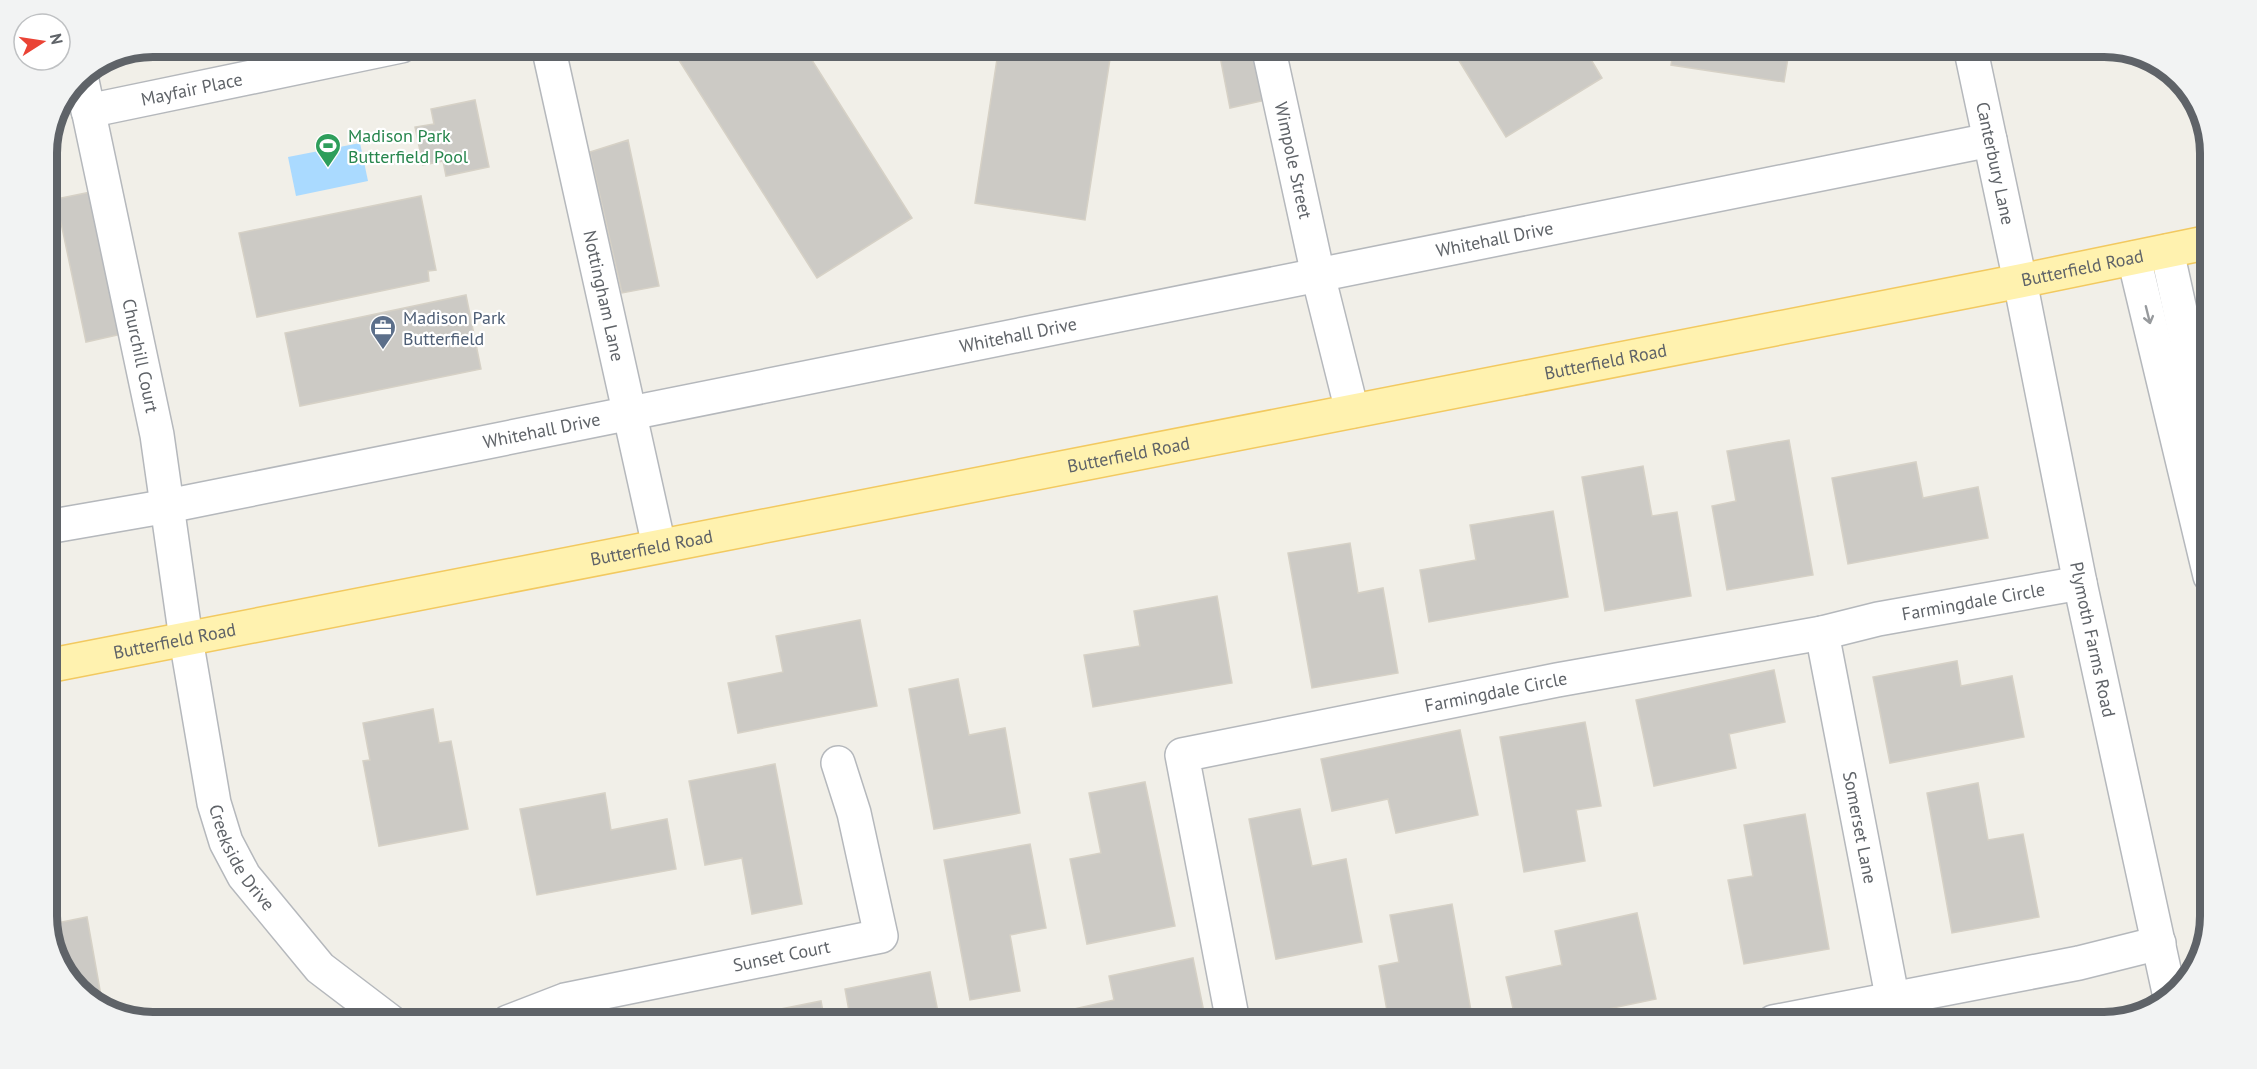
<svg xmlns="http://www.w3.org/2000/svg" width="2257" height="1069" font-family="'PT Sans',sans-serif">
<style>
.water{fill:#aadaff}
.building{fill:#cccac5;stroke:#d6d1c6;stroke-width:1.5}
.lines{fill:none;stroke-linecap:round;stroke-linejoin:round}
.minor-casing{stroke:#b5b8bc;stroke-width:36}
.major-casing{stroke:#f2c960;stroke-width:36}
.minor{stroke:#fff;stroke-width:33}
.major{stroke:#fff2af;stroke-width:33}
.oneway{stroke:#979a9d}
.labels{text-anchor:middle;stroke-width:4.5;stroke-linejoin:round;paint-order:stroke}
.street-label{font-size:18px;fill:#5f6368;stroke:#fff}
.leisure-label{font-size:18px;fill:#27864d;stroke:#fff;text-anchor:start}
.service-label{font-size:18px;fill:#4e5e75;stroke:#fff;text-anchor:start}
.rim{fill:none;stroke:#5f6368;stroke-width:8}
</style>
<rect width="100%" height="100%" fill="#f1efe8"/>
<path class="water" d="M360,143l8,38 -72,15 -8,-39z"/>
<path class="building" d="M670,46h133l109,172 -95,60z
M999,46h113l-27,174 -110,-17z
M1218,46h37l11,54 -36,8z
M1450,46h133l19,32 -96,59z
M1674,46h116l-6,36 -113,-17z
M475,100l14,67 -43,9 -3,-15 -20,4 -8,-38 19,-3 -3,-15z
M628,140l31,146 -37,7 -32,-141z
M91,192l31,142 -36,8 -30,-143z
M421,196l15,74 -8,1 1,10 -172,36 -18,-84z
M466,295l15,74 -181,37 -15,-73z
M1789,440l24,135 -86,15 -15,-84 24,-5 -9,-50z
M1916,462l7,36 55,-11 10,51 -140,26 -16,-86z
M1643,466l9,50 25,-4 14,84 -86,15 -23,-134z
M1553,511l15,86 -139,25 -9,-52 56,-10 -6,-35z
M1350,543l8,50 25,-5 15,85 -86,15 -24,-135z
M1217,596l15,87 -139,24 -9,-52 56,-9 -6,-35z
M860,620l17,86 -139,27 -10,-50 55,-11 -7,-36z
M1957,661l4,25 51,-10 12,61 -134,26 -17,-86z
M1774,670l11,52 -56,12 7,34 -82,18 -18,-86z
M958,679l11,56 36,-7 15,85 -86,16 -25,-140z
M433,709l6,34 12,-2 17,88 -89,17 -16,-85 7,-1 -7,-37z
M1585,722l16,84 -25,4 9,51 -61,11 -24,-135z
M1460,730l18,85 -82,18 -8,-34 -56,12 -11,-52z
M775,764l27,140 -50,10 -10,-56 -37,7 -16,-84z
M1145,782l30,144 -88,18 -17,-85 31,-6 -12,-60z
M1978,783l10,57 35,-6 16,83 -87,16 -25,-140z
M605,793l6,37 56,-11 9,50 -139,26 -17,-86z
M1300,809l12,57 34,-7 16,83 -86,17 -27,-140z
M1805,814l24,135 -85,15 -16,-84 25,-4 -9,-51z
M1030,844l16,84 -36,7 10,56 -50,9 -26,-140z
M1452,904l21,118h-84l-10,-56 20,-4 -9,-47z
M1637,913l19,86 -110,23h-30l-10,-45 56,-12 -7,-34z
M87,917l16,90 -38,-31 -18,-51z
M1193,958l13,64h-139l-2,-11 49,-11 -5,-24z
M930,972l10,50h-89l-6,-33z
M821,1001l4,21h-89l-1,-4z"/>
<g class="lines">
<defs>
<g id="minor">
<path id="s1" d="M548,46l111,500"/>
<path id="s2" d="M1268,46l50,229 34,136"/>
<path id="s3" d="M1970,46l50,235 60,302 90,414"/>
<path id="s4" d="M81,76l76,359 29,204 28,164 12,39 18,34 76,92 71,54"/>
<path id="s5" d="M88,111l313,-65"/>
<path d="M2167,251l43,196"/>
<path d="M2134,258l76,318"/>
<path id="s6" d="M47,527l121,-21 1822,-366"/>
<path id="s7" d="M1822,633l75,389"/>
<path id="s8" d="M508,1022l57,-22 316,-64 -27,-123 -16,-50"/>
<path id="s9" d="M1233,1022l-51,-267 375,-75 265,-47 56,-14 202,-36"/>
<path d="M1773,1022l306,-59 80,-20"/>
</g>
<g id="major">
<path id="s10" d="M47,666l1973,-385 190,-39"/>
</g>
</defs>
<use href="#minor" class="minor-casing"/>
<use href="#major" class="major-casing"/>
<use href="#minor" class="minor"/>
<use href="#major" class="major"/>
</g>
<defs><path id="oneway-shaft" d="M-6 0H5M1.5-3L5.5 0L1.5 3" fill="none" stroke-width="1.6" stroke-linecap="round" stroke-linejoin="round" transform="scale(1.5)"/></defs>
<use class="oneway" href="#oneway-shaft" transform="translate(2148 315) rotate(76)"/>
<defs>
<symbol id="stadium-pin" viewBox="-11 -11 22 30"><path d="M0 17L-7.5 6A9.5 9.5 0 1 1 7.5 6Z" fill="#2e9e5b" stroke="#fff"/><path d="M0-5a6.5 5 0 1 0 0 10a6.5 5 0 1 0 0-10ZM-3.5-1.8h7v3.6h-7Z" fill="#fff"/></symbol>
<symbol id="office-pin" viewBox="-11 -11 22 30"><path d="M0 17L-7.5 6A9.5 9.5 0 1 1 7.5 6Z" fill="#5c6f8a" stroke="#fff"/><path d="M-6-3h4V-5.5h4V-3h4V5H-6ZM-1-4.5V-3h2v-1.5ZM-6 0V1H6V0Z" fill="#fff"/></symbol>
</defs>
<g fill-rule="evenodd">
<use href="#stadium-pin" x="313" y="131" width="30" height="40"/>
<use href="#office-pin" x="368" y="313" width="30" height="40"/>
</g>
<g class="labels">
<g class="street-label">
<text dy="6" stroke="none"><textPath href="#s5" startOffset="106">Mayfair Place</textPath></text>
<text dy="6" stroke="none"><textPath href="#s2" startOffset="117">Wimpole Street</textPath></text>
<text dy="6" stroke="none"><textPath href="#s3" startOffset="120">Canterbury Lane</textPath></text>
<text dy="6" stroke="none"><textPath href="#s6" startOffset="1476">Whitehall Drive</textPath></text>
<text dy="6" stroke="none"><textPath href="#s10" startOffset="2074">Butterfield Road</textPath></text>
<text dy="6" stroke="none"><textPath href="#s1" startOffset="256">Nottingham Lane</textPath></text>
<text dy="6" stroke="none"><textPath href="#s6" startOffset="990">Whitehall Drive</textPath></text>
<text dy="6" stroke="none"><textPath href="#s4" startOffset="286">Churchill Court</textPath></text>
<text dy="6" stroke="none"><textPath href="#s10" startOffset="1588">Butterfield Road</textPath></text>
<text dy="6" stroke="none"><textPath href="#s6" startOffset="504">Whitehall Drive</textPath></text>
<text dy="6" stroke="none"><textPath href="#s10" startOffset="1102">Butterfield Road</textPath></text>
<text dy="6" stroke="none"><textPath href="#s10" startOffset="616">Butterfield Road</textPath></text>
<text dy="6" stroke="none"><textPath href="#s9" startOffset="1078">Farmingdale Circle</textPath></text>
<text dy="6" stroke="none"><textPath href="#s3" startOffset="606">Plymoth Farms Road</textPath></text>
<text dy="6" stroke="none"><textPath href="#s10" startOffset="130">Butterfield Road</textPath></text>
<text dy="6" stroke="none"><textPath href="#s9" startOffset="592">Farmingdale Circle</textPath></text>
<text dy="6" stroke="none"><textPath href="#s7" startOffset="198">Somerset Lane</textPath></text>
<text dy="6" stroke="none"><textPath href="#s4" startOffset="801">Creekside Drive</textPath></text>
<text dy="6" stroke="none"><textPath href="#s8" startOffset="282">Sunset Court</textPath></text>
</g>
<g class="leisure-label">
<text x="348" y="142">Madison Park<tspan x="348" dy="21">Butterfield Pool</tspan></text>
</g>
<g class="service-label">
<text x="403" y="324">Madison Park<tspan x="403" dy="21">Butterfield</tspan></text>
</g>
</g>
<path d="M0 0H2257V1069H0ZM153 57H2104A96 96 0 0 1 2200 153V916A96 96 0 0 1 2104 1012H153A96 96 0 0 1 57 916V153A96 96 0 0 1 153 57Z" fill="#f2f3f3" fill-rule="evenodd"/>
<path class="rim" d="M153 57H2104A96 96 0 0 1 2200 153V916A96 96 0 0 1 2104 1012H153A96 96 0 0 1 57 916V153A96 96 0 0 1 153 57Z"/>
<g transform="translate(42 42) rotate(78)"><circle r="28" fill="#ffffff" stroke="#bfc1c3" stroke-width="1.5"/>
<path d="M0-4.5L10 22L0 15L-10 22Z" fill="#ea4335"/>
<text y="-9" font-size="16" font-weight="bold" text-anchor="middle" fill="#5f6368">N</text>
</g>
</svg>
